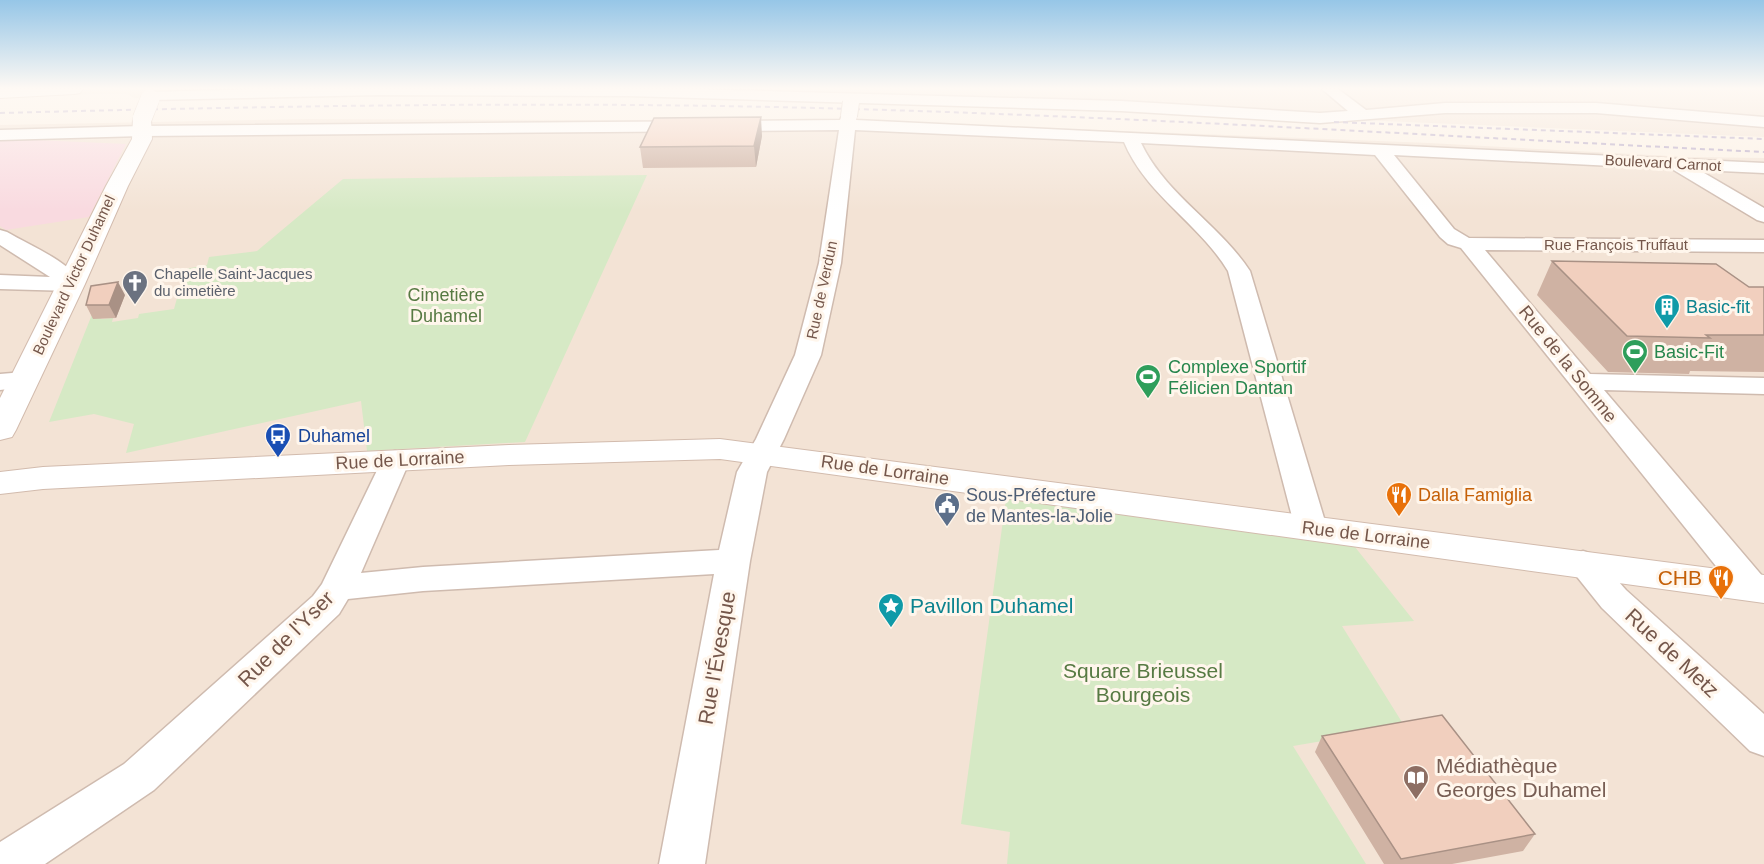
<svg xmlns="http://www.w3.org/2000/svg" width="1764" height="864" font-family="Arial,sans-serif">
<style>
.residential{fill:#f3e3d5}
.medical{fill:#f9dae0}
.green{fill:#d6e9c5}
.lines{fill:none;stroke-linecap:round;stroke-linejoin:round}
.street-casing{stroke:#cfbbaf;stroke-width:3}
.secondary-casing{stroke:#d2bbad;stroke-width:2}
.street{fill:#fff;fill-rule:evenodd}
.secondary{fill:#fff;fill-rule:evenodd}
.rail{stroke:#b4a5c6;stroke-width:2;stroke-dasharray:5 4;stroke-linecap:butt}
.street-bridge-casing{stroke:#cfbbaf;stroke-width:18;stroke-linecap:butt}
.secondary-bridge-casing{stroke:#d2bbad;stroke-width:20;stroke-linecap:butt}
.street-bridge{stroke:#fff;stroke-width:16}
.secondary-bridge{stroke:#fff;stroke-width:19}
.wall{fill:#cfb2a3}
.shaded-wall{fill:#a99185}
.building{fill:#f1cfbe;stroke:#a99185;stroke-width:1.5}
.labels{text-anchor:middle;stroke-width:6;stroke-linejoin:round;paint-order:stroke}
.far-street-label{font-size:15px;fill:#75574b;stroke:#fff6ec}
.far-worship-label{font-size:15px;fill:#5b616d;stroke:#fff6ec;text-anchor:start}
.park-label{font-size:18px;fill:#577a43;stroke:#fff6ec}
.culture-label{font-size:18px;fill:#0d838f;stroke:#fff6ec;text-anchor:start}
.leisure-label{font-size:18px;fill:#27864d;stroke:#fff6ec;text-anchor:start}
.street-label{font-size:18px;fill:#75574b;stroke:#fff6ec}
.transit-label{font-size:18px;fill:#164399;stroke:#fff6ec;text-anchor:start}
.service-label{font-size:18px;fill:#4e5e75;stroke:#fff6ec;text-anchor:start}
.food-label{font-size:18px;fill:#c56008;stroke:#fff6ec;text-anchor:start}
.near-food-label{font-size:21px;fill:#c56008;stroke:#fff6ec;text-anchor:end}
.near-culture-label{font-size:21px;fill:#0d838f;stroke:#fff6ec;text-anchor:start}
.near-street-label{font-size:21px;fill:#75574b;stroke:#fff6ec}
.near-park-label{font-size:21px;fill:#577a43;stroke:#fff6ec}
.near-education-label{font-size:21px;fill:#785e54;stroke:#fff6ec;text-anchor:start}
</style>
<rect width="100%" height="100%" fill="#fcf2e6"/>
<path class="residential" d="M0,89h1764v48l-883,-37 -244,-5 -247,-1 -256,4 -7,-4h-34l-93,4z
M307,119l563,2 559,22 258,14 77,1v706h-1764v-739z"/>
<path class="medical" d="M0,140h35l91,4 -37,73 -83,13 -6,-4z"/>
<path class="green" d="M647,175l-122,267 -158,9 -6,-50 -235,52 8,-29 -40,-10 -45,8 44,-110 9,7 11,-1 -1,4 26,-4 1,-4 35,-5 11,-40 22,-4 2,-8 48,-6 86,-72z
M1006,499l349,48 59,74 -72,5 63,101 -112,19 73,118h-359l3,-32 -49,-8z"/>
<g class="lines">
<defs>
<path id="street" d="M267,89h422l432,12 199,12 28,-2 -26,-22h16l28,21 79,-7h151l168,14v10l-168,-14h-151l-125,10 -199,-12 -492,-15 -251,-1 -227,5 -7,-4 7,-4z
M849,111l6,2 1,7 908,43v10l-65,-3 65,38v14l-7,-2 -85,-51 -278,-14 60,74 15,9 295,2v12l-279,-2 105,124 174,4v16l-160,-4 160,188v18l-12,3 -12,-3 -279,-348 -13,-4 -8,-7 -65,-82 -234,-12c24,51 78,81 109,128l77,257 -5,8 -11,3 -11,-3 -5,-8 -67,-257c-29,-48 -82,-76 -104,-129l-269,-12 -14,133 -20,92 -37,84 -17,33 -17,89 -45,303h-46l55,-290 -291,17 -75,8 -9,15 -185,176 -109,74h-45v-22l124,-78 189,-168 9,-12 63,-130 10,-3 10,3 5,6 -49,113 62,-6 296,-17 18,-78 19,-33 39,-84 24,-92 20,-133 -697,6 -142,4v-10l142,-4 698,-6 3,-7z
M0,230l7,2c24,14 60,28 76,52l-3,5 -8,2 -72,-2v-14l50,2 -50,-32z
M24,372l9,2 4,6 -4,6 -33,4v-16z
M1583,551l12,4 31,35 138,124v42l-14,-5 -148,-143 -36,-45 5,-8z"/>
<path id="secondary" d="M0,89h83l-3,4 -6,1 -74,4z
M142,113l7,2 2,4 1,20 -24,47 -43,98 -69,146 -4,7 -12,3v-42l106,-212 26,-47 1,-20 2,-4z
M720,439l1044,136v28l-1044,-144 -211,6 -466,24 -43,5v-22l43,-5 466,-22z"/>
</defs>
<use href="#street" class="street-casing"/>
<use href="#secondary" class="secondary-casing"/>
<use href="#street" class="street"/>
<use href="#secondary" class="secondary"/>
<path class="rail" d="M0,113c272,-7 544,-12 816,-5 316,8 632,29 948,44
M1334,122l430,17"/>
<defs>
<path id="street-bridge" d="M849,116l2,-14"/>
<path id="secondary-bridge" d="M142,119l8,-20"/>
</defs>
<use href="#street-bridge" class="street-bridge-casing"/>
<use href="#secondary-bridge" class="secondary-bridge-casing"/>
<use href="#street-bridge" class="street-bridge"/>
<use href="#secondary-bridge" class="secondary-bridge"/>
</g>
<path class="wall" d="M762,136l-6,31 -113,1 -3,-21z
M1552,261l197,26h15v85l-74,-1 -1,3 -81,-2 -71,-77z
M125,295l-9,23 -23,1 -7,-14z
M1322,736l213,98 -12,17 -71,13h-68l-69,-112z"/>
<path class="shaded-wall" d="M761,117l1,19 -6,31 -2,-21z
M118,282l7,13 -9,23 -7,-13z"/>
<path class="building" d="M761,117l-7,29 -114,1 14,-29z
M1552,261l164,3 33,23h15v48h-58l4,3 -83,-2z
M118,282l-9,23h-23l5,-19z
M1442,715l93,119 -134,25 -79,-123z"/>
<linearGradient id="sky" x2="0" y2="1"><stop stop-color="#96c6e7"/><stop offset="0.42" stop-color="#fef9f4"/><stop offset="1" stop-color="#fef9f4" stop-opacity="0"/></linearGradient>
<rect width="1764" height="210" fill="url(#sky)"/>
<defs>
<symbol id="church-pin" viewBox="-11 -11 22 30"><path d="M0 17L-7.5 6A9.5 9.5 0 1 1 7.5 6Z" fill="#6b7280" stroke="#fff6ec"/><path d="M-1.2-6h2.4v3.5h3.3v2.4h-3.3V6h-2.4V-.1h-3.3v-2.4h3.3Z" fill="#fff"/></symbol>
<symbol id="building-pin" viewBox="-11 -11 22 30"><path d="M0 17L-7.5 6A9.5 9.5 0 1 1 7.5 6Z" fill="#0f9aa8" stroke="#fff6ec"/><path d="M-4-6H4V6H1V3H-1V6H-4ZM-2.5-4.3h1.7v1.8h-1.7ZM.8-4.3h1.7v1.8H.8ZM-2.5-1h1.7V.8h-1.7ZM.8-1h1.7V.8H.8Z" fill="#fff"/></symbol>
<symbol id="stadium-pin" viewBox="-11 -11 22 30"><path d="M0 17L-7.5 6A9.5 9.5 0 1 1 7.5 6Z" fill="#2e9e5b" stroke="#fff6ec"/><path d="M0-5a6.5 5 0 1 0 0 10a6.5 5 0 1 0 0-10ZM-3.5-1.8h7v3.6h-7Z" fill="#fff"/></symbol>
<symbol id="bus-pin" viewBox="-11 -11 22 30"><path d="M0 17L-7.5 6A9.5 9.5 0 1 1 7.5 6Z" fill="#1a4fb4" stroke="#fff6ec"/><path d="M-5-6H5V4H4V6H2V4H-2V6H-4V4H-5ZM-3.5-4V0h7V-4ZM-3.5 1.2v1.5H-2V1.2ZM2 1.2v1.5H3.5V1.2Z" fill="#fff"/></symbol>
<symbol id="restaurant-pin" viewBox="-11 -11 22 30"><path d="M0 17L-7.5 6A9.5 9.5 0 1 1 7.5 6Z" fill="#e8710a" stroke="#fff6ec"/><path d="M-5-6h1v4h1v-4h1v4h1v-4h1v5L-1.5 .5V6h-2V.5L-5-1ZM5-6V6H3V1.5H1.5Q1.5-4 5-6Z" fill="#fff"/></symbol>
<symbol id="civic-pin" viewBox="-11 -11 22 30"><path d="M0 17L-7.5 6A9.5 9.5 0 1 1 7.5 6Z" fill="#5c6f8a" stroke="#fff6ec"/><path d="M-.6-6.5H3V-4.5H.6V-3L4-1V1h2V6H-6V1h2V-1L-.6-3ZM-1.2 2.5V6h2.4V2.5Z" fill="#fff"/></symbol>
<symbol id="sight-pin" viewBox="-11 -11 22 30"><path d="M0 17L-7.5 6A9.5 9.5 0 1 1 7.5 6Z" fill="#0f9aa8" stroke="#fff6ec"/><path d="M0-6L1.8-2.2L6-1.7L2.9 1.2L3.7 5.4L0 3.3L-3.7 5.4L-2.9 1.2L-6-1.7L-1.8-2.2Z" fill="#fff"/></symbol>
<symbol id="library-pin" viewBox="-11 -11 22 30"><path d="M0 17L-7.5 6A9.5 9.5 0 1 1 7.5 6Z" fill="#8d6e63" stroke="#fff6ec"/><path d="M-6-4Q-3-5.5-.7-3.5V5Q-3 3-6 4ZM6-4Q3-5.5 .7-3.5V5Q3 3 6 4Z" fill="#fff"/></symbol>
</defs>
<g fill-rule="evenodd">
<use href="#church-pin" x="120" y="268" width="30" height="40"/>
<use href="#building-pin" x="1652" y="292" width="30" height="40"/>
<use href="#stadium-pin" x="1620" y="337" width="30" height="40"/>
<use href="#stadium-pin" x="1133" y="362" width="30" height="40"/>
<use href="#bus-pin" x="263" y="421" width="30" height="40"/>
<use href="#restaurant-pin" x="1384" y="480" width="30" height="40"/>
<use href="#civic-pin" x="932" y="490" width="30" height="40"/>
<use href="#restaurant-pin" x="1706" y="563" width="30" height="40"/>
<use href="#sight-pin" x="876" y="591" width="30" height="40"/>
<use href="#library-pin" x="1401" y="763" width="30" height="40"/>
</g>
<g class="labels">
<g class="far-street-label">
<text transform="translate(1663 163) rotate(3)" y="5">Boulevard Carnot</text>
<text x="1616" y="250">Rue François Truffaut</text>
<text transform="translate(74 275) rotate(-65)" y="5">Boulevard Victor Duhamel</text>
<text transform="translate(822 290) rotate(-78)" y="5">Rue de Verdun</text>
</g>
<g class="far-worship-label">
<text x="154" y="279">Chapelle Saint-Jacques<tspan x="154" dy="17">du cimetière</tspan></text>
</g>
<g class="park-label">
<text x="446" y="301">Cimetière<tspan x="446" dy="21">Duhamel</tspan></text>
</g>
<g class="culture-label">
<text x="1686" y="313">Basic-fit</text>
</g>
<g class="leisure-label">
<text x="1654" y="358">Basic-Fit</text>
<text x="1168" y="373">Complexe Sportif<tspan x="1168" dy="21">Félicien Dantan</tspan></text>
</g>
<g class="street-label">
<text transform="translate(1568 364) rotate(51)" y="6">Rue de la Somme</text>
<text transform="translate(400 460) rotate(-3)" y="6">Rue de Lorraine</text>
<text transform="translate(885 470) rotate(8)" y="6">Rue de Lorraine</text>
<text transform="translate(1366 535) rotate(7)" y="6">Rue de Lorraine</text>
</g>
<g class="transit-label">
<text x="298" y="442">Duhamel</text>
</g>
<g class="service-label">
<text x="966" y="501">Sous-Préfecture<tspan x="966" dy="21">de Mantes-la-Jolie</tspan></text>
</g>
<g class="food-label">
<text x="1418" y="501">Dalla Famiglia</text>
</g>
<g class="near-food-label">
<text x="1702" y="585">CHB</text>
</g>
<g class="near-culture-label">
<text x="910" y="613">Pavillon Duhamel</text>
</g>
<g class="near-street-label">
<text transform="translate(286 639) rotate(-45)" y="7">Rue de l'Yser</text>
<text transform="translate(1672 653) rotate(43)" y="7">Rue de Metz</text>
<text transform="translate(717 658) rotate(-80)" y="7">Rue l'Évesque</text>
</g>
<g class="near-park-label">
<text x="1143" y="678">Square Brieussel<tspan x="1143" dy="24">Bourgeois</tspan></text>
</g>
<g class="near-education-label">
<text x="1436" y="773">Médiathèque<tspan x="1436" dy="24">Georges Duhamel</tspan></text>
</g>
</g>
</svg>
